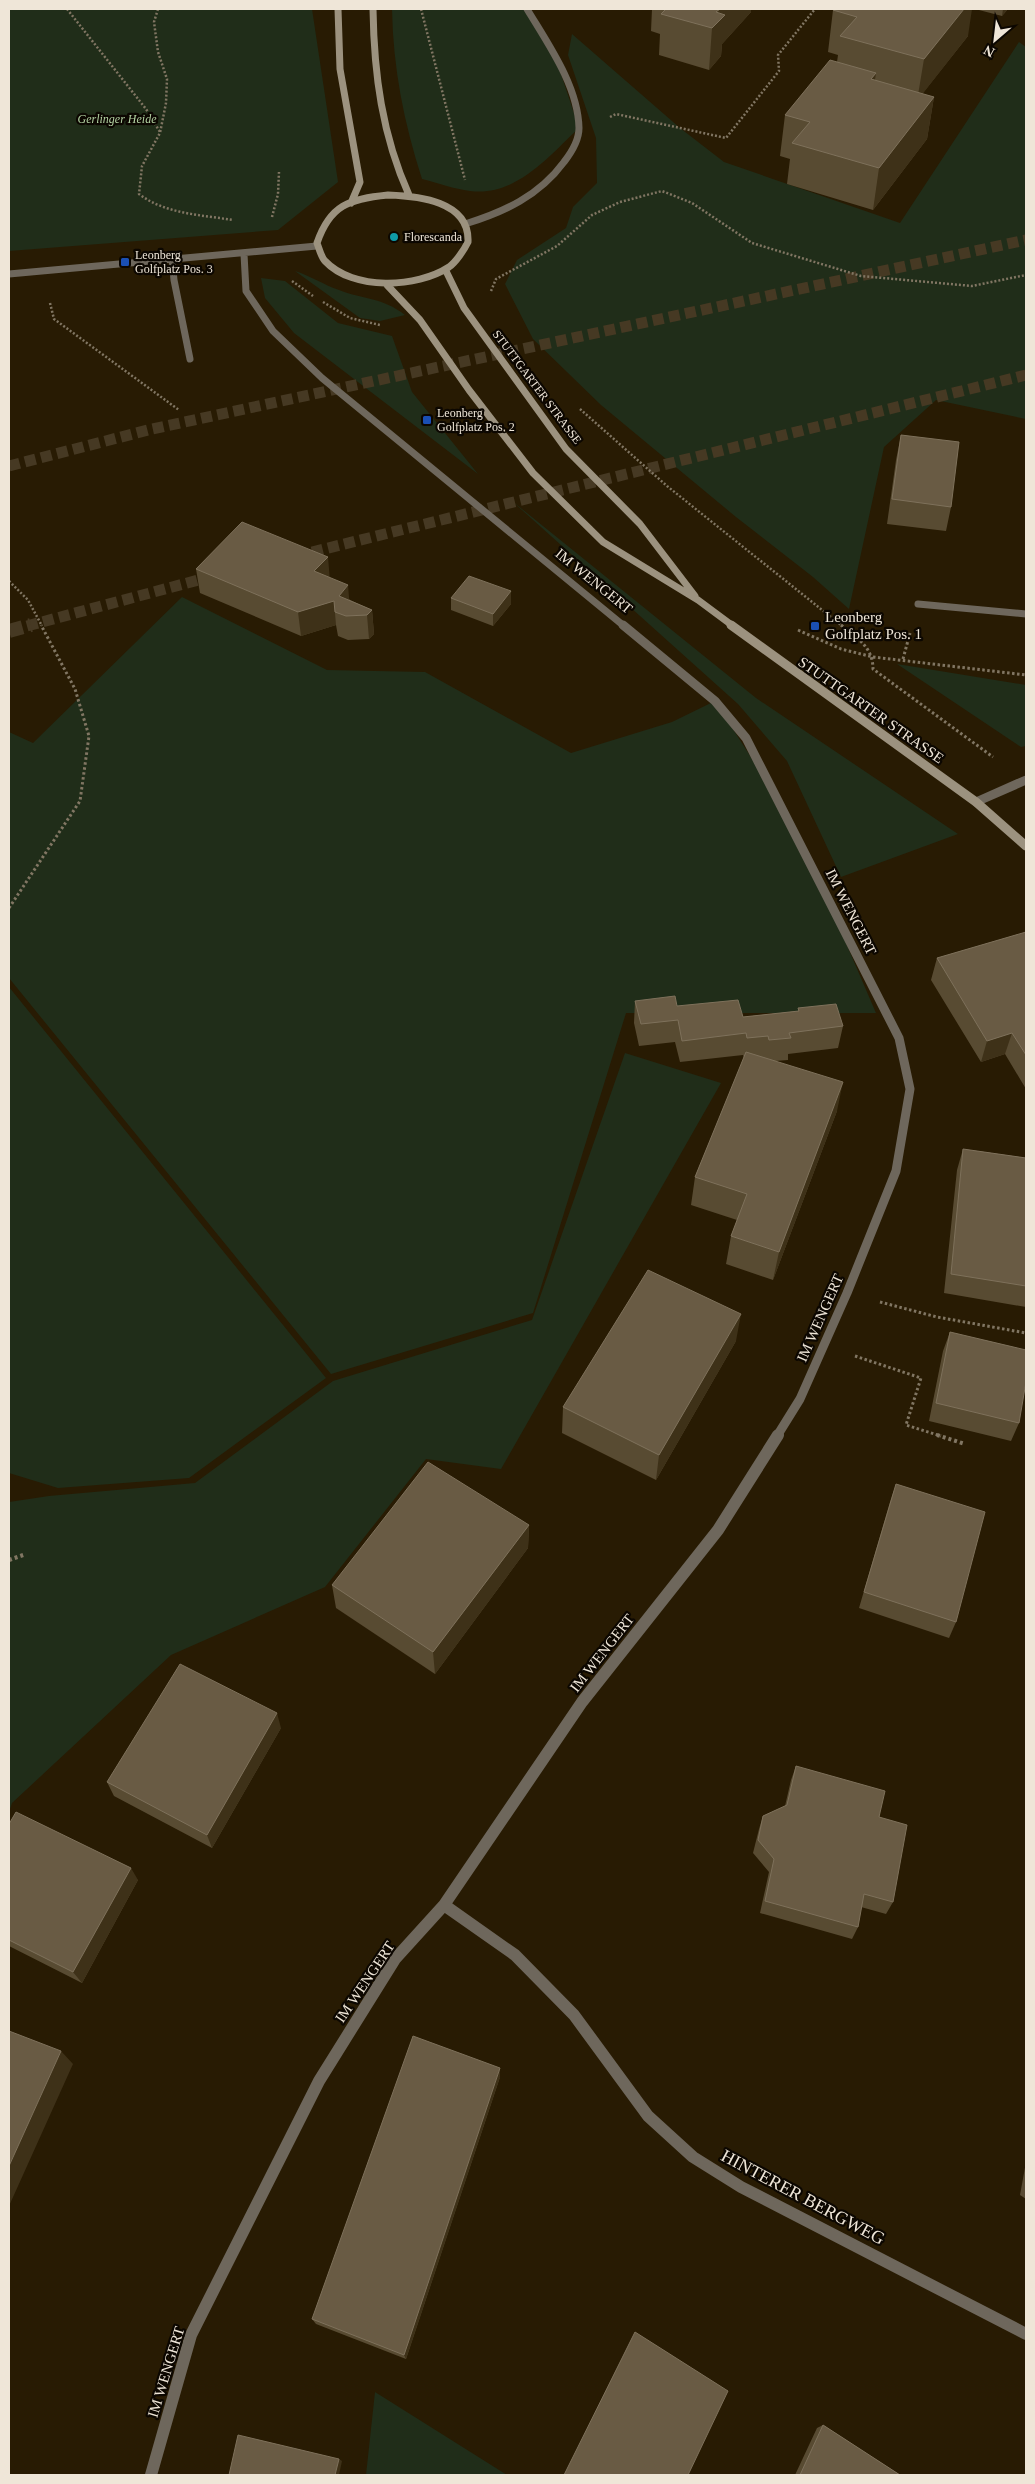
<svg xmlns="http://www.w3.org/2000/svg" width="1035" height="2484" font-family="Georgia,serif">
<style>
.green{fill:#202d19}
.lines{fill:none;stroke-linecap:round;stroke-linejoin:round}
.motorway-tunnel-far1{stroke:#463923;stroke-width:11;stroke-dasharray:11 5.5;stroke-linecap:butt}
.motorway-tunnel{stroke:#463923;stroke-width:14;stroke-dasharray:14 7;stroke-linecap:butt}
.path-far2{stroke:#817663;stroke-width:2.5;stroke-dasharray:2 2;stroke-linecap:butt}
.path-far1{stroke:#817663;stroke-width:3;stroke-dasharray:2.5 2.5;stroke-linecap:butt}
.path{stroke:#817663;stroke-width:4;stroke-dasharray:3 3;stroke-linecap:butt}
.service{stroke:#6e675c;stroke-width:7}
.minor-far2{stroke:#6e675c;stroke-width:7}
.minor-far1{stroke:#6e675c;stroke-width:9}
.minor{stroke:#6e675c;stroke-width:12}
.secondary-far1{stroke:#9c927f;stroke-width:7}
.secondary{stroke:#9c927f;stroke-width:9}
.wall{fill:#584b32}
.shaded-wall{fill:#3e3118}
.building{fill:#695b44;stroke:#7e715b}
.culture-dot{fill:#0f9aa8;stroke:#0c0701;stroke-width:2}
.transit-dot{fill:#1a4fb4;stroke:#0c0701;stroke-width:2}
.labels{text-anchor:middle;stroke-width:4.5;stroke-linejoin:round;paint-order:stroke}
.far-park-label{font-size:12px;font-style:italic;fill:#b2d1a1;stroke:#0c0701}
.far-poi-label{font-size:12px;fill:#efe6d8;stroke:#0c0701;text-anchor:start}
.far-street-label{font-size:12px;fill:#efe6d8;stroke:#0c0701}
.street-label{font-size:15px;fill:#efe6d8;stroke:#0c0701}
.poi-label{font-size:15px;fill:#efe6d8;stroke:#0c0701;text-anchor:start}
.near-street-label{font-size:18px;fill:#efe6d8;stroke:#0c0701}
</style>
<rect width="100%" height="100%" fill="#281b03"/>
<path class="green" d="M9,9h303l26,173 -60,48 -269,21z
M392,9h135l28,47 24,72c-30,28 -63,69 -109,63 -16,-2 -32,-8 -48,-12 -18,-56 -29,-111 -30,-170z
M572,34l108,94 44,34 176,61 119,-181 7,5v372l-90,-19 -52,47 -35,162 -36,-32 -77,-60 -135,-112 -68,-66 -28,-55 12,-24 49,-32 7,-21 24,-24 -1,-45 -28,-83z
M295,271c16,5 29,14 44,19 25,10 43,7 66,25l-25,6 -20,-3z
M261,278l24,3 53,42 54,13 20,56 66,82 -184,-141 -29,-35z
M512,501l244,197 202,136 -117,43 -54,-116 -49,-57z
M182,597l145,73 98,2 146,81 101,-31 43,-21 62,97 47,94 52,121h-250l-93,300 -202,61 -322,-396v-246l24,11z
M897,664l129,21v61l-5,1z
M9,987l317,391 -137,100 -131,10 -49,-15z
M625,1053l96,30 -220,386 -75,-10 -101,128 -154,68 -159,148 -3,9v-310l40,-6 146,-13 138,-102 199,-61z
M375,2392l132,83h-141z"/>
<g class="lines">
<path class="motorway-tunnel-far1" d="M9,466l143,-37 874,-189
M296,556l730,-181
M27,626l190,-51"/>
<path class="motorway-tunnel" d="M9,631l22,-6"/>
<path class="path-far2" d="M67,9l79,100 14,23
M158,9l-4,13 4,30 9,27 -1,24 -6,30 -18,33 -3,28c26,20 63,21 94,26
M421,9l44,171
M610,117l6,-3 110,24 53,-67 -1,-16 37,-46
M272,217l6,-23 1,-22
M292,281l21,15
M491,291l5,-12 61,-33 35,-31 28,-13 42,-11 30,12 60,40 109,33 111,10 54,-11
M323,302l27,16 30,7
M50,303l4,16 125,91
M580,409l87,77 175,140
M9,581l19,19 14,26"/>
<path class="path-far1" d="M841,625c16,13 32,22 32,44l120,88
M798,630l43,19 32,8 153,18
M903,659l7,-26
M9,908l71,-107 9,-65 -14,-47 -34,-64
M880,1302l57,15 89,16
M855,1356l66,22 -15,47 35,11"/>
<path class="path" d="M937,1435l28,9
M9,1560l17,-6"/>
<path class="service" d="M172,259l2,21 16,79"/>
<path class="minor-far2" d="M465,224c39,-12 74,-28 99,-62 7,-9 15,-22 15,-34 -1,-42 -31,-84 -52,-119
M244,254l2,37 27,40 49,47 302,248
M9,274l308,-28
M918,604l108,10"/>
<path class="minor-far1" d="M623,625l92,76 31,37 153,300 11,51 -14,82 -49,122 -47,106 -23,37
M976,802l50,-22"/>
<path class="minor" d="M444,1905l71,50 59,60 74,101 45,41 48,30 285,147
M151,2475l40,-140 128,-254 76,-122 49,-54 138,-203 136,-172 60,-95"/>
<path class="secondary-far1" d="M338,9l2,60 20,113 -9,21
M373,9c1,65 9,126 36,186
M388,195c30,1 82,6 80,47 -4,8 -12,20 -19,25 -32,21 -96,24 -124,-6 -4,-4 -6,-13 -8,-18 13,-38 32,-44 71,-48z
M446,271l18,37 102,141 74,75 55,72
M387,285l33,35 49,70 64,83 70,69 95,58 35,26"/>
<path class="secondary" d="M731,625l245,177 50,44"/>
</g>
<path class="wall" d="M652,9h99v3l-29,32 -1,12 -12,14 -50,-15 1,-21 -9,-3z
M975,9h33l-6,7z
M833,10l135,26 -46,58 12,3 -7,42 -54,71 -86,-26 3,-25 -10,-3 5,-41 52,-53 1,-7 -10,-3z
M901,435l50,72 -5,24 -59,-7 9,-64z
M196,569l134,9 20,22 22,10 2,24 -5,5 -21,1 -10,-4 -2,-11 -35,11 -101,-43z
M451,598l60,6 -18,22 -42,-16z
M1026,933v156l-21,-35 -24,8 -50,-82 6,-22z
M635,1001l42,5 66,11 55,-6v-3l45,18 -5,22 -50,6v6l-13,1 62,50 -64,169 -47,-16 5,-28 6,-16 -46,-15 4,-28 49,-119 -1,-3 -63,7 -5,-20 -36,4 -5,-23z
M963,1149l63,9v149l-82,-14 13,-123z
M950,1332l69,91 -8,18 -82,-20 14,-70z
M736,1341l-80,139 -94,-47 1,-26z
M896,1484l60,138 -7,16 -90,-30 31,-106z
M529,1525l-1,23 -93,126 -99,-66 -4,-23z
M281,1728l-69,120 -98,-52 -7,-14z
M796,1766l83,51 14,85 -7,12 -25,-7 -3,20 -6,12 -92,-26 9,-41 -16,-19 6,-24 4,-13 22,-10 6,-26z
M9,1824l129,56 -56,103 -73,-37z
M500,2077l-94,282 -90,-35 -4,-5z
M1026,2162v37l-6,-4z
M823,2425l77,50h-105l22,-47z"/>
<path class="shaded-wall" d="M720,9h31v3l-29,32 -1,12 -12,14 3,-42 4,-16z
M964,9h8l-4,27 -51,65 7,-42z
M1003,9h5l-6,7z
M876,73l-6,42 1,-36z
M934,97l-7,42 -54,71 6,-42z
M328,557l2,24 -16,-10z
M348,585l2,24 -11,-13z
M511,591v13l-18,22v-12z
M334,601l2,24 -35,11 -3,-24z
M372,610l2,24 -5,5 -2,-24z
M1012,1033l-7,21 -24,8 6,-21z
M843,1082l-6,29 -64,169 6,-28z
M741,1314l-5,27 -80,139 3,-25z
M529,1525l-1,23 -93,126 -2,-22z
M277,1713l4,15 -69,120 -5,-13z
M131,1868l7,12 -56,103 -9,-11z
M61,2051l12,13 -64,142v-40z
M500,2068v9l-94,282 -2,-4z
M339,2459l3,2 -3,14h-4z"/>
<path class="building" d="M666,9h54l-4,3 9,3 -13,13 -51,-14z
M834,9h130l-40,50 -84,-23 17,-19 -24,-7z
M830,60l46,13 -5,6 63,18 -55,71 -87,-25 18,-21 -25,-7z
M901,435l58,7 -8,65 -59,-8z
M242,522l86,35 -14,14 34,14 -9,11 33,14 -5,5 -21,1 -11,-4 -1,-11 -36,11 -102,-43z
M469,576l42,15 -18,23 -42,-16z
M1026,932v123l-14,-22 -25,8 -50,-83z
M675,996l2,10 61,-6 5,17 56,-6 -1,-3 38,-4 7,22 -54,7 2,5 -22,2 -1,-4 -21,2 -1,-5 -64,8 -4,-21 -37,4 -6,-23z
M746,1052l97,30 -64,170 -48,-16 16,-42 -52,-17z
M963,1149l63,9v128l-75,-12z
M648,1270l93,44 -82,141 -96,-48z
M950,1332l76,18v32l-7,41 -83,-20z
M428,1462l101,63 -96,127 -101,-67z
M896,1484l89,28 -29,110 -92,-30z
M180,1664l97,49 -70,122 -100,-53z
M796,1766l89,25 -6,26 28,8 -14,77 -29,-8 -6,33 -93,-26 9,-42 -16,-19 5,-24 24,-11z
M16,1812l115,56 -58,104 -64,-32v-116z
M9,2031l52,20 -52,115z
M413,2036l87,32 -96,287 -92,-36z
M635,2332l93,59 -40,84h-124z
M823,2425l77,50h-100z
M238,2435l101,24 -4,16h-106z"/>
<circle class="culture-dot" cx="394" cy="237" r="5"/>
<g class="transit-dot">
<rect x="120" y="257" width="10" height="10" rx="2.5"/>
<rect x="422" y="415" width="10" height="10" rx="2.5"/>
<rect x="810" y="621" width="10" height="10" rx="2.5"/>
</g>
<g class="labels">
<g class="far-park-label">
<text x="117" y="123">Gerlinger Heide</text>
</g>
<g class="far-poi-label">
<text x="404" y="241">Florescanda</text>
<text x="135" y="259">Leonberg<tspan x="135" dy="14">Golfplatz Pos. 3</tspan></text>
<text x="437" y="417">Leonberg<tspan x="437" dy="14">Golfplatz Pos. 2</tspan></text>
</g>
<g class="far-street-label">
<text transform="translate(537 387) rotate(53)" y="4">STUTTGARTER STRASSE</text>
</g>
<g class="street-label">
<text transform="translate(594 581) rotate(39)" y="5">IM WENGERT</text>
<text transform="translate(871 710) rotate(35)" y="5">STUTTGARTER STRASSE</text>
<text transform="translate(851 912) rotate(63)" y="5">IM WENGERT</text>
<text transform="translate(820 1318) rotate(-66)" y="5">IM WENGERT</text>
<text transform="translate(602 1653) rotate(-52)" y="5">IM WENGERT</text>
<text transform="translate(365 1982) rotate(-56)" y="5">IM WENGERT</text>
<text transform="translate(166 2372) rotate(-73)" y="5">IM WENGERT</text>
</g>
<g class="poi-label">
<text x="825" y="622">Leonberg<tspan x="825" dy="17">Golfplatz Pos. 1</tspan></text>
</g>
<g class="near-street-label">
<text transform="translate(803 2197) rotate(28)" y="6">HINTERER BERGWEG</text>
</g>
</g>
<rect width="1035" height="2484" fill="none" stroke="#efe6d8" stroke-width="20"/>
<g transform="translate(995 40) rotate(208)" stroke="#0c0701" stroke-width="4" paint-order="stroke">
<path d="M0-4L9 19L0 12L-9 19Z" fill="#efe6d8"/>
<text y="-8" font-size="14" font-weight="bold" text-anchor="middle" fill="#efe6d8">N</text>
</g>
</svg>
